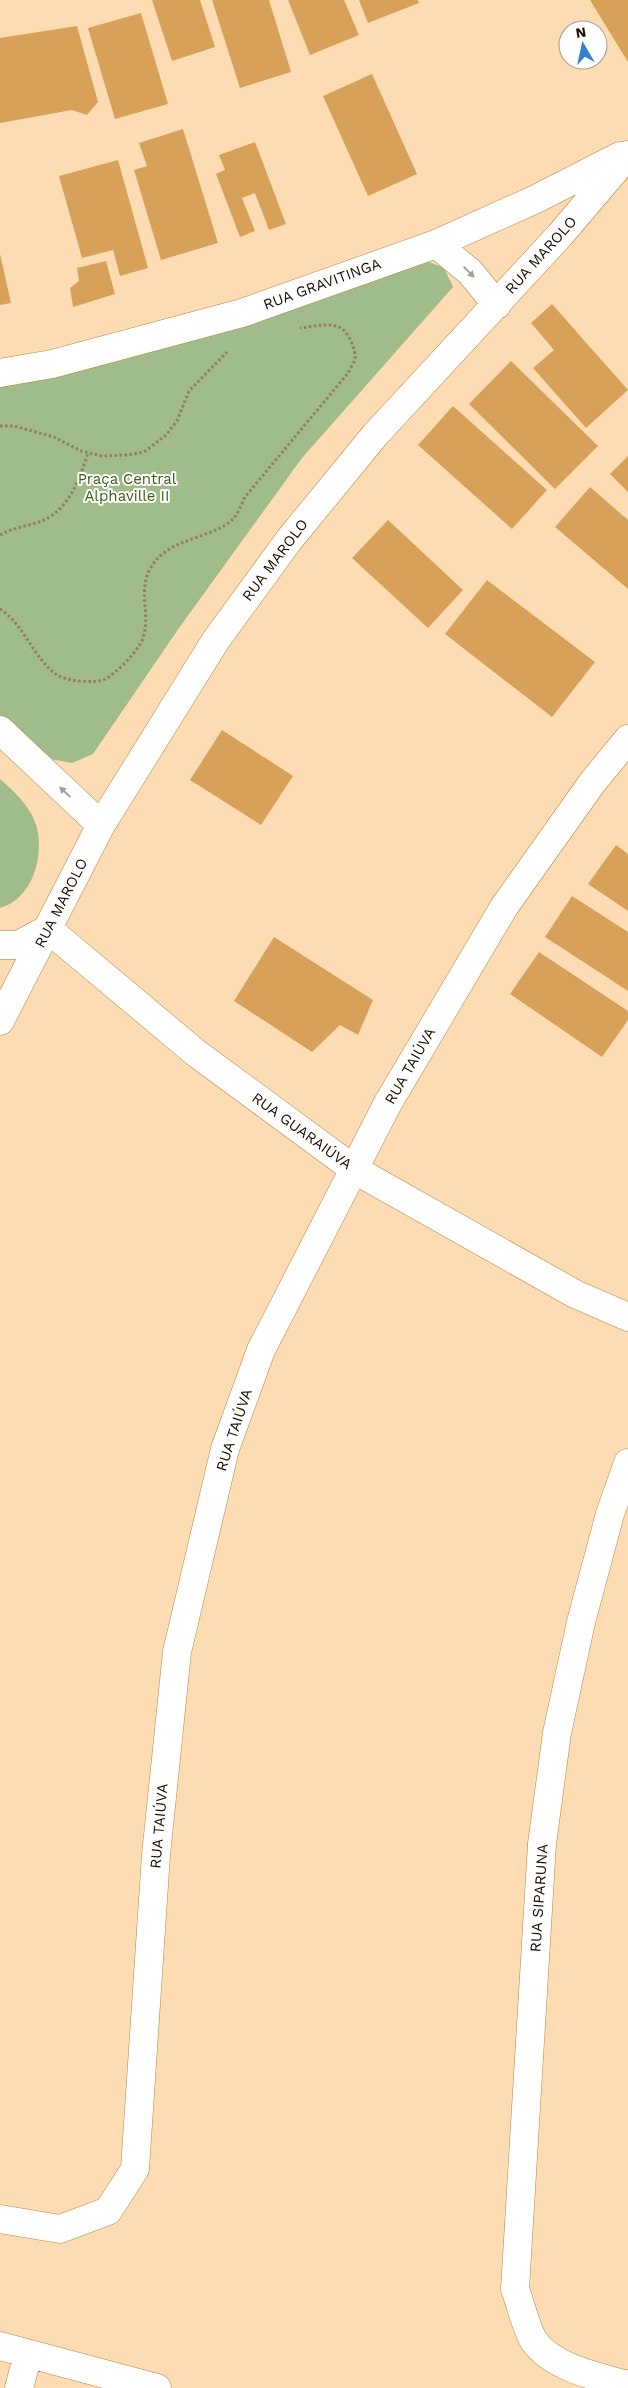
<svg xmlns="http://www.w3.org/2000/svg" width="628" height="2388" font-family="'Work Sans',sans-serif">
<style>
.green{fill:#9fbc8a}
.building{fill:#d7a15a}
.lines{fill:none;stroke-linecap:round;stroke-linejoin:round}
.street-casing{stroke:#b9853f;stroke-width:29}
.path{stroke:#967d61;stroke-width:3;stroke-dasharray:2.5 2.5;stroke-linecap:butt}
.street{stroke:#fff;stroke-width:28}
.oneway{fill:#a49e99}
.labels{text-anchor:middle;stroke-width:4;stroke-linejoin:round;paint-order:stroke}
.street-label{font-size:15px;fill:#1c0d00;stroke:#fff}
.park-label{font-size:15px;fill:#385d0f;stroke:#fff}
</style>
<rect width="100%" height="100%" fill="#fddbb3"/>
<path class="green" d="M424,260l20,8 9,19 -151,171 -123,170 -86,126 -21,9 -27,-5 -45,-42v-329l68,-14z
M0,779c15,13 32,29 37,49 7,30 -5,71 -37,80z"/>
<path class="building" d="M152,0h48l15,47 -43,14z
M212,0h57l22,72 -51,16z
M288,0h56l15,35 -49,20z
M359,0h59l1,3 -51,20z
M590,0h38v62z
M141,13l27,91 -53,15 -27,-91z
M77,26l21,76 -11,13 -15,-5 -72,13v-85z
M372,74l45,100 -49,22 -45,-100z
M183,129l35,114 -57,17 -27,-90 13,-4 -8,-23z
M255,142l31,82 -17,6 -14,-37 -13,5 13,33 -15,6 -24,-63 9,-4 -6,-15z
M118,160l30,108 -28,8 -7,-26 -31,8 -23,-82z
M0,254l11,49 -11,2z
M106,261l9,33 -42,13 -3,-19 9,-7 -2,-13z
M552,304l76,86 -42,38 -53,-60 21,-18 -23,-27z
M511,361l87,85 -43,43 -86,-85z
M453,406l94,84 -35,39 -94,-84z
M628,456v36l-18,-18z
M590,487l38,33v69l-73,-62z
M388,520l75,70 -35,38 -76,-70z
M487,580l108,82 -43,55 -107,-83z
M222,730l71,46 -32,49 -71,-45z
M616,845l12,9v57l-40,-27z
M572,896l56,36v59l-83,-54z
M274,937l99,63 -15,35 -18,-10 -28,27 -78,-51z
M539,952l89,59v9l-26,37 -92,-63z"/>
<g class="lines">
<defs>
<path id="street" d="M436,244l34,28 27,33
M0,373l52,-9 190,-51 194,-69 100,-45 84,-43
M0,730l101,95
M0,945h18l30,-16 148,124 159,117 220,124 53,23
M0,1021l101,-196 115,-185 73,-100 86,-105 185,-200 68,-80
M628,1463l-18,51 -29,108 -24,111 -15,111 -27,445c5,13 12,42 19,52 19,27 64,36 94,44
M0,2219l60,10 48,-18 27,-42 21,-314 21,-203 48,-203 36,-99 127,-247 116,-196 88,-124 36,-44
M0,2346l157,42
M19,2388l9,-34"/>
</defs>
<use href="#street" class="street-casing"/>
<path class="path" d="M0,426h14l40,11 27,14 21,5 25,-1 17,-3 22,-17 11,-14 12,-30 38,-39
M0,535c14,-8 30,-9 44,-15 26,-12 36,-43 44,-67
M0,609c24,15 33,49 57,66 9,6 38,9 48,4 11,-5 34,-29 38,-41 9,-28 -10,-53 15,-80 19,-20 55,-21 74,-38 6,-5 9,-16 13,-23l103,-124c2,-4 6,-10 7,-14 1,-11 -8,-31 -19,-33 -12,-3 -24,1 -36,2"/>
<use href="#street" class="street"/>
</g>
<defs><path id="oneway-solid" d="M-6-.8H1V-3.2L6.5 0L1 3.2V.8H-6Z" transform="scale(1.25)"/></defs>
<g class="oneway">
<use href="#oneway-solid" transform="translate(469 272) rotate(45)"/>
<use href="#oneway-solid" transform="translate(65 792) rotate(-137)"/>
</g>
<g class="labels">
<g class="street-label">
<text transform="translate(541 255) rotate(-48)" y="5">RUA MAROLO</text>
<text transform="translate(322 284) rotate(-20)" y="5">RUA GRAVITINGA</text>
<text transform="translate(275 560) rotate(-53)" y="5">RUA MAROLO</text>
<text transform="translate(61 903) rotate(-63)" y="5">RUA MAROLO</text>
<text transform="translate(410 1066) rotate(-60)" y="5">RUA TAIÚVA</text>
<text transform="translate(302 1131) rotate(36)" y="5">RUA GUARAIÚVA</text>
<text transform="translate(234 1430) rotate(-72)" y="5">RUA TAIÚVA</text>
<text transform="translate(159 1826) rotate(-85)" y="5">RUA TAIÚVA</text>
<text transform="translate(539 1898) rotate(-86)" y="5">RUA SIPARUNA</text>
</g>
<g class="park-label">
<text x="127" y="484">Praça Central<tspan x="127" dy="17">Alphaville II</tspan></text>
</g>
</g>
<g transform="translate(583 45) rotate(351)"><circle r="24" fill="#ffffff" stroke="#a49e99"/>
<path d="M0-4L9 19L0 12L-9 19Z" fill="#3481d1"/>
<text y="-8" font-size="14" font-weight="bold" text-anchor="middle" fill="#1c0d00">N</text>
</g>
</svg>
